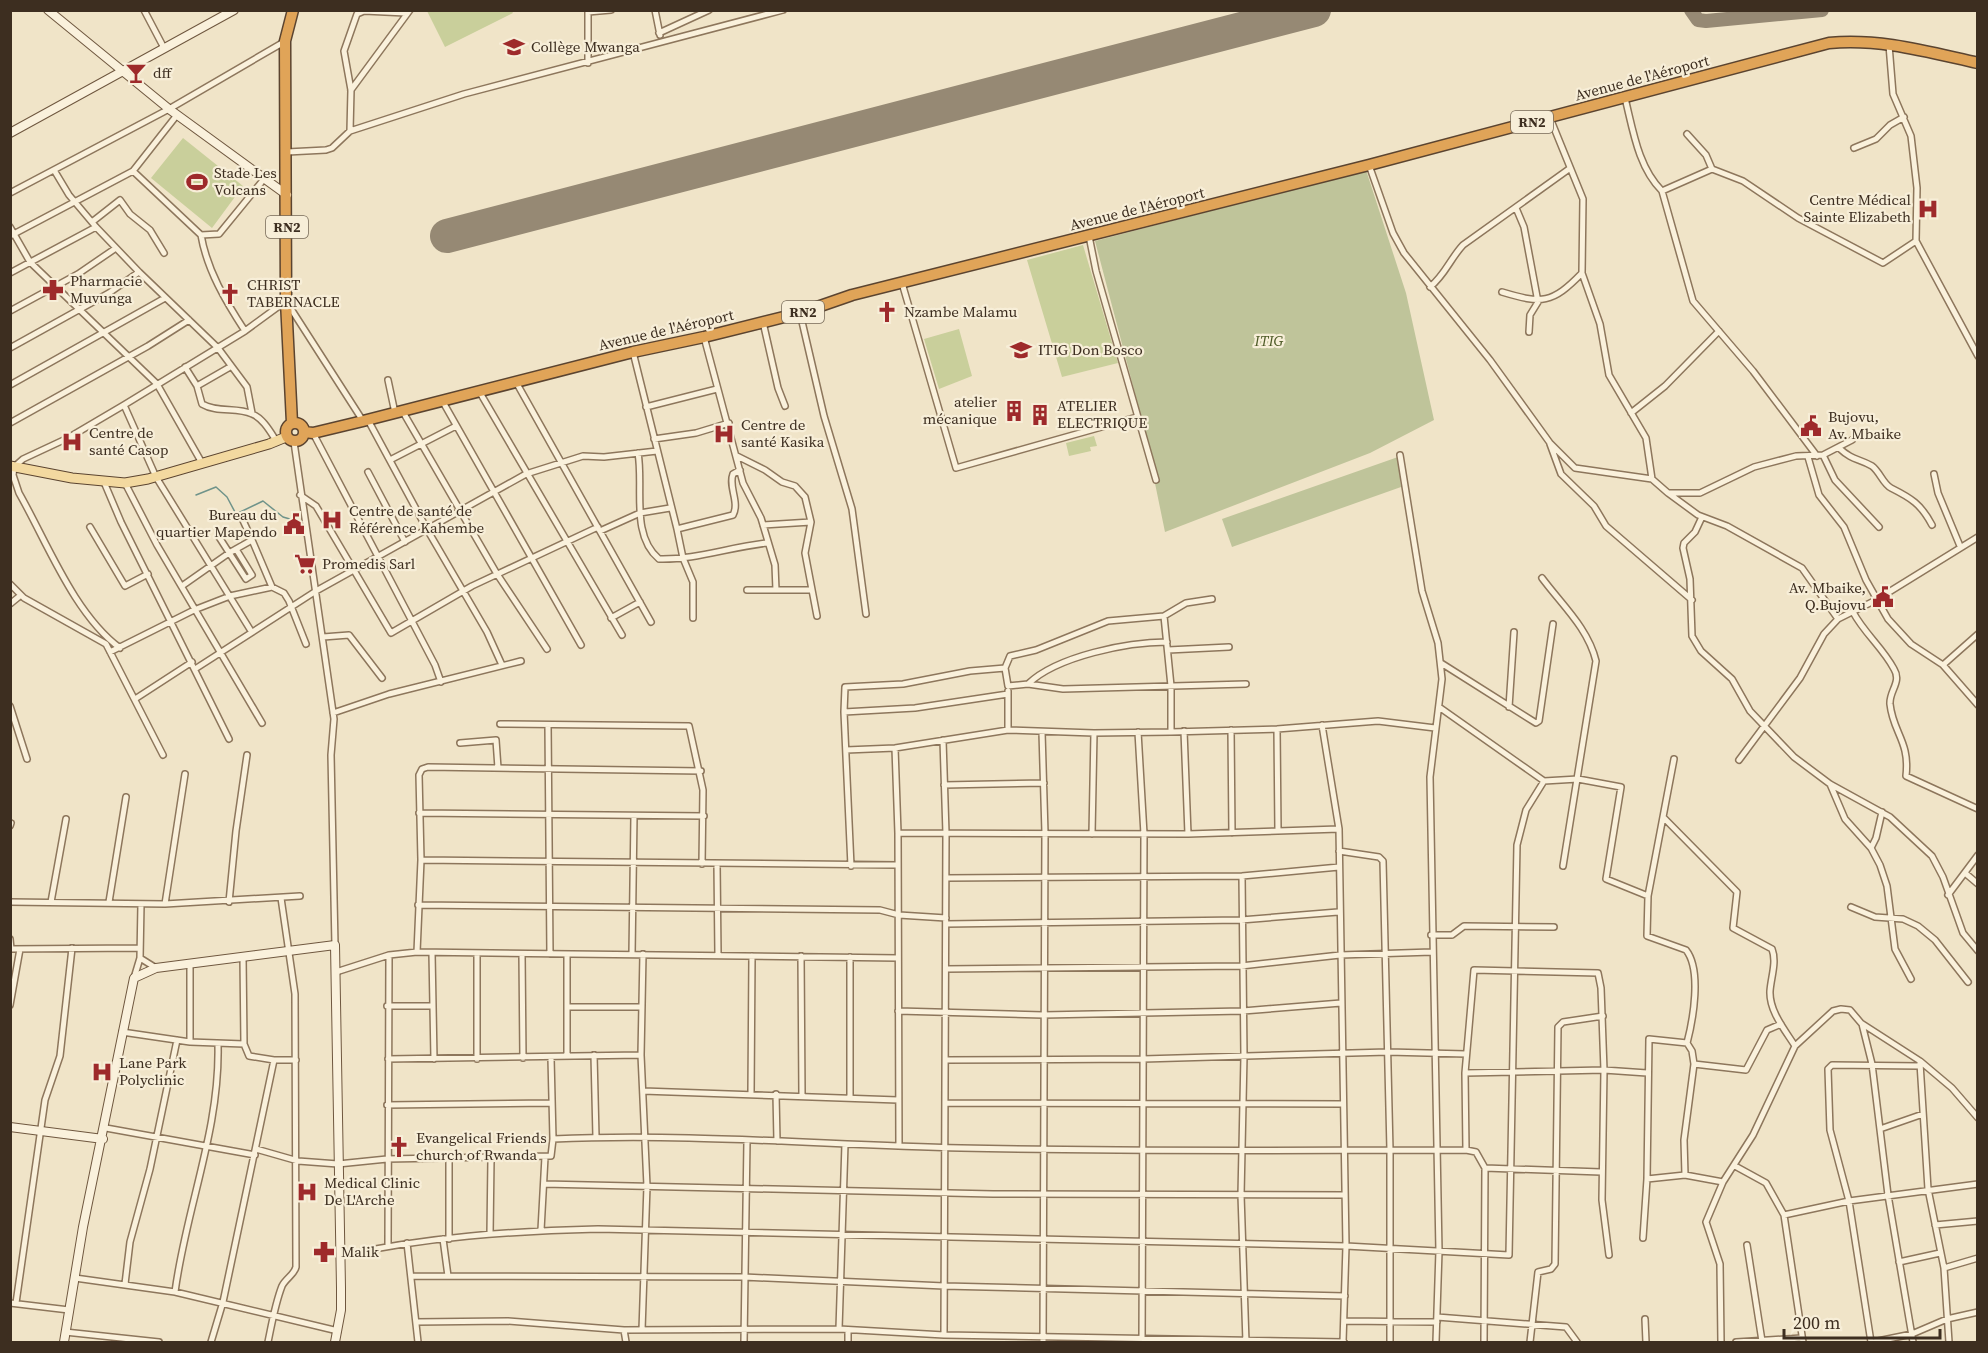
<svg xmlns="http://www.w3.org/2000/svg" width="1988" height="1353" font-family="'Source Serif 4',serif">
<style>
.green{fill:#c9cf9b}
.cemetery{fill:#bfc49a}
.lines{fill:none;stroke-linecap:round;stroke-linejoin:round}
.stream{stroke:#6f938a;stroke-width:1.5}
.taxiway{stroke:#968974;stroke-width:14}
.runway{stroke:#968974;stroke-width:34}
.street-casing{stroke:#8d765c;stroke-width:8}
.secondary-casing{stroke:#6f573f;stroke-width:10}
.primary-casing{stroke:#5b4430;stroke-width:11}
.highway-casing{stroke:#5b4430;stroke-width:13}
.street{stroke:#faf1dc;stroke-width:5}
.secondary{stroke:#faf1dc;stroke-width:8}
.primary{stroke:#f3d9a0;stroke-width:9}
.highway{stroke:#e0a458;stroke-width:10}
.labels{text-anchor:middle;stroke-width:4.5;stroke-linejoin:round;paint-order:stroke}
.shield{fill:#f7eed8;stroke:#756857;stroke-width:1.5}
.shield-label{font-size:14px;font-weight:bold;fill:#3d2e20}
.poi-label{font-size:15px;fill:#3d2e20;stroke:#f7eed8;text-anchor:start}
.street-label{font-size:15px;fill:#3d2e20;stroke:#f7eed8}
.park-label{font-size:15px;font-style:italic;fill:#4d5a26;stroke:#f7eed8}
</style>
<rect width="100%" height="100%" fill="#f0e4c8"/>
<path class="green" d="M511,10l2,3 -68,34 -18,-36z
M183,138l60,48 -31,42 -61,-50z
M1083,245l35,118 -56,14 -35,-117z
M959,329l13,47 -33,13 -15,-50z
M1094,436l3,10 -7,1 1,4 -22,5 -3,-13z"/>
<path class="cemetery" d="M1366,170l40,123 28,127 -64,33 -205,79 -23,-112 -47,-179z
M1398,457l3,30 -169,60 -10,-28z"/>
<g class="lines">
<path class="stream" d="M196,495l20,-8 11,10 9,17 27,-13 20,16 17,5 4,6"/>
<path class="taxiway" d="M1691,10l7,10 8,1 116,-11"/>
<path class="runway" d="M447,236l867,-226"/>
<defs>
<path id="street" d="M144,10l20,38
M588,10v53
M655,10l5,25
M588,12l23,-2
M659,33l50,-23
M1889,45l4,49 18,42 6,52 -1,53 62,115
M351,90l59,-80
M1625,98c8,32 13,69 37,93l31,110 60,70 64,85
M1550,118l33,81 -1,74 18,51 9,51 37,63 6,41
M350,131l1,-41 -7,-39 13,-37 7,-3 42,2
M1687,134l19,21 6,14
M1854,148l22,-9 14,-14 14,-8
M287,152l39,-2 6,-2 18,-17 114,-37 319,-84
M1369,165l24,68 11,20 86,107 60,83 25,25 77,11 16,14h32l54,-26 42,-11 27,-1 29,-15
M54,170l15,25 27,32 43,45 79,76 29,39 5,26
M133,171l68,64 18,-1 45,-55
M1662,191l50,-22 31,12 55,37 85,45 33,-22
M10,193l159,-84 115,-67
M1516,208l8,19 14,75 -8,13 -1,17
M92,222l28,-22 10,14 20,16 14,23
M10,227l20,35 127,122 45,79
M201,235c6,35 25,67 44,96
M10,236l123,-65 44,-56
M1089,236l7,35 60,209
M10,273l86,-46
M902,283l54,185 181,-51
M1430,287c15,-12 20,-28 33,-42l106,-76
M1502,292c40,12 50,12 80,-19
M10,311l68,-37 38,-26
M800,313l24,103 28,93 14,105
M763,322l15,66 7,18
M704,337l39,146 18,35 14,47 1,25
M10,348l99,-55 30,-21
M633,352l44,177 56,-14c7,-13 -5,-28 0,-41l7,-4
M185,367l12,19 5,18c15,9 35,3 50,10 11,4 19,19 25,28
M388,380l7,33
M516,382l135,240
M10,385l155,-87
M197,386l33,-19
M479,391l143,244
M443,402l138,243
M124,405l32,72 95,154
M646,407l71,-18
M403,412l94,162 50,75
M1631,413l34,-27 54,-55
M368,420l60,111 59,101 15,33
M10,423l138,-77 41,-26
M313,433l122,232 6,17
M654,439l42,-6 33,-10
M294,442l40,277 -3,36 4,190
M1550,444l11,30 33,32 12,20 86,74
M1839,448c14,13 19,10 33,18 8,6 11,18 19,22 20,10 30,16 41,37
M638,453c6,33 -8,82 21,106 36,1 71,-12 108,-16
M1400,455l22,136 16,52 4,36 -12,98 9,474 -3,91
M1823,455l12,25 44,47
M737,456l28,14 17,12 13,4 10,11 6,25 -6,31 12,63
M1808,457l11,38 25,32 22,53 22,39 23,25 32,21 35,40
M390,460l66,-34
M368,472l37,70
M1934,474l4,19 22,53
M104,482l17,40 108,217
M125,483l32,62 105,178
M1668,493l30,22 29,11 75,42 36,51
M300,495l16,11 75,127 81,-47 126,-59
M241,516l11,24
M1702,517l-7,15 -11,11 -1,5 7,31 2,57 9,15 31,28 18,32 44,46 36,27 60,33 42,39 11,21 20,56 15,18
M763,525l48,-3
M90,527l35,59 23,-12
M677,529l6,29 10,24v36
M600,531l40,-18 30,-5
M219,537l27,42 6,-4 -16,-26
M1542,578c20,27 46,50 54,83l-33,205
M10,584l14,14 82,46 57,111
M182,586l47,-33 23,-13 20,47 12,6 5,8 17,43
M747,590h63
M10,604l11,-9
M1853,612c11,21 30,36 41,57 8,13 -5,22 -4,35 3,29 20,37 16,72l72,33
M1164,616l-56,5 -72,29 -26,6 -5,12 3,18 20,-2 35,5 183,-5
M611,618l29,-16
M323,637l26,-2 33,43
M120,648c-46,-34 -73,-106 -101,-155l-6,-18 1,-8 9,-8 45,-21 56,-33 121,-74 41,-30 77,120
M1168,650l61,-3
M110,652l84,-42 36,-14 42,-9
M1441,663l95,60 3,-2 14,-97
M1943,665l35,-31
M195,669l121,-78 210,-117 57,-18 21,1 53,-6
M1028,684c29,-28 100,-42 139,-42
M1008,691v39
M135,699l57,-37
M10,706l17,53
M1439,707l105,74 34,-2 43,8 -15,92 42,17
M1509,707l5,-75
M844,712l1,-25 58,-3 67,-13 35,-3
M333,713l56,-19 132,-33
M500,724l189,2 14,64 -1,74
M548,725l2,229
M1322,725l17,104 7,417 -3,96
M1277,729l1,102
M1231,730l1,103
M1184,731l4,103
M1042,732l3,101 -2,509
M1138,732l6,102 -2,508
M1171,732v-46l-7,-70 22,-13 26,-4
M943,740l3,93 -2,502
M460,743l36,-3 2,28
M895,748l3,85 1,313
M846,750l49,-2 113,-18 86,3 77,-1 106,-3 101,-8 57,7
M1674,759l-26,137 -1,40 39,14c16,20 7,70 1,93
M1739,760l61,-82 24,-44 14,-15 38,-19 102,-63
M1830,784l15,35 26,29 9,17 7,21 8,63 16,30
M944,785l100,-2
M419,813l285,3
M1664,818l73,74 -4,36 39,21c5,13 -1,28 -2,42 -1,20 15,39 25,55
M10,826l1,-3
M898,833l290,1 151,-5
M1092,834l2,-101
M1871,848l5,-10 6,-26
M1339,851l40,6 4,4 7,289v192
M421,860l477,5
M717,864l1,91
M851,866l-7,-154 71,-4 93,-14
M1965,873l13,11
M1242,876l2,180 -3,139 5,147
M946,878l296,-2 97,-9
M1948,895l30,-40
M10,902l155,2 135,-8
M51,902l15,-83
M109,902l17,-105
M229,902l7,-71 11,-76
M165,904l20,-130
M418,905l462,5 19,5 47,3
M1851,907l24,10 28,2 15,7 17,14 33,42
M946,924l295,-4 97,-8
M1431,935h21l12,-9 90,1
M10,939l1,10
M10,949l130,-1
M417,952l4,-92 -2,-85 3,-6 6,-2 273,4
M432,953l2,106
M522,954l1,104
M567,954v102
M632,954l2,-138
M801,956l1,139
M850,957v140
M140,958l16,10
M190,963v79
M946,969l295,-3 99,-11 92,-3
M336,972l53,-17 28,-3 481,6
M134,978l6,-20 1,-54
M10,1005l10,-56
M387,1006h46
M567,1007h75
M898,1011l145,4 200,-4 98,-8
M1862,1024l10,40 16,131 25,147
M122,1032l68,10 54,2 -1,-87
M244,1044l5,12 25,4
M594,1055l2,82
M388,1059l253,-4
M477,1059v-106
M945,1060l198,-1 245,-7 78,2
M1920,1063l8,126 16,79 5,74
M1694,1064l52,6 21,-40 14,-6
M1465,1073l139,-3 43,3
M643,1091l255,9
M751,1093l1,-137
M776,1094l1,47
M945,1103l398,1
M387,1105l163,-2
M106,1128l149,27
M1880,1129l43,-15
M553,1139c136,-6 272,6 408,9 168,4 337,2 505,2l10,2 9,16 116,4
M256,1149l42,12 40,3 49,-5 164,-3 2,-17 -2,-81
M1466,1150l-1,-77 9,-103 124,3 3,15 3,82 -2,130 7,55
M449,1159v80
M1735,1166l31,17 18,32 19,127
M1647,1179l38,-4 38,7
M544,1184l449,10 351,1
M1784,1215l65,-14 129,-17
M1935,1225l43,-4
M541,1230l4,-73
M490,1234l1,-75
M1643,1238l4,-59 2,-140 38,4 5,8 2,13 -10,76 1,35
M443,1239l5,37
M407,1243l11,99
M1747,1245l15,96
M388,1246l1,-291
M340,1256c85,-19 172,-25 258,-27l748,17 163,9 8,-410 9,-35 18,-29
M1899,1262l41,-9
M1944,1268l34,-10
M412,1276l332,1 200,9 401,10
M75,1278l100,14 163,39
M125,1284l5,-42 20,-73 27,-129
M175,1292c11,-84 45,-162 43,-247
M10,1303l59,7
M16,1303l29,-203 15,-44 12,-108
M1437,1317l129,10 11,15
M1645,1319l1,23
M1345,1321l92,1
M416,1322l92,-1 116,9 215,-1 105,6 400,7
M839,1329l6,-185
M624,1330l2,12
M642,1330l5,-144 -6,-131 2,-101
M65,1332l94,10
M211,1342l12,-40 51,-242h22
M268,1342c4,-19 7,-38 14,-56 4,-8 12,-11 14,-19l-1,-273 -14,-96
M744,1342l3,-201
M848,1342v-12
M1484,1342l1,-174
M1530,1342l8,-70 13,-3 4,-5 3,-237 5,-5 40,-6
M1721,1342l-1,-78 -14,-42 17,-40 30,-47 42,-89 38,-35 8,-2 9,1 11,13 59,38 32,27 26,30
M1736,1342l66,-4
M1871,1342l-22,-141 -19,-71 -2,-61 4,-4 88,1
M1873,1342l39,-8 35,-15 31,-7"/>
<path id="secondary" d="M48,10l121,99 118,86
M10,133l224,-123
M10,1127l93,12
M64,1342l19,-115 51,-249 22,-10 179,-23 6,343v22l-6,32"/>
<path id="primary" d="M10,466l62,12 53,5 23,-4 121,-35 17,-7"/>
<path id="highway" d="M286 432a9 9 0 1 1 18 0a9 9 0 1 1-18 0Z
M292,423l-6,-122 -1,-260 8,-31
M304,432l9,1 50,-12 270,-69 71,-15 96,-24 52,-18 517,-130 460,-122c51,-5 99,9 149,20"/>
</defs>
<use href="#street" class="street-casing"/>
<use href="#secondary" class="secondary-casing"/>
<use href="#primary" class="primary-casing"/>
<use href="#highway" class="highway-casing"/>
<use href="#street" class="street"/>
<use href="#secondary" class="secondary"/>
<use href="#primary" class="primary"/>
<use href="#highway" class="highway"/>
</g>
<defs>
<symbol id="school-bare" viewBox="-9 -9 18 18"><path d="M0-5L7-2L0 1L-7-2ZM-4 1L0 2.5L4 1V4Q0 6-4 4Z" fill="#9e2a2b" stroke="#f7eed8" stroke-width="2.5" paint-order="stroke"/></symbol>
<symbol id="bar-bare" viewBox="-9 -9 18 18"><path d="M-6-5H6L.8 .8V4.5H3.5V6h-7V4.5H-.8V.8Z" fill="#9e2a2b" stroke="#f7eed8" stroke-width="2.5" paint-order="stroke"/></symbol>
<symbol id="stadium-bare" viewBox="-9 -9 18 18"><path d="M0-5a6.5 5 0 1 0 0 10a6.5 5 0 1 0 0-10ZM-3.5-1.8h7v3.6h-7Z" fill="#9e2a2b" stroke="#f7eed8" stroke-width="2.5" paint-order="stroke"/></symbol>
<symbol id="hospital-bare" viewBox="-9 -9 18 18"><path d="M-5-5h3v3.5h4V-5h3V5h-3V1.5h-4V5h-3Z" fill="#9e2a2b" stroke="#f7eed8" stroke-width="2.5" paint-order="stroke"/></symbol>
<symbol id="pharmacy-bare" viewBox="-9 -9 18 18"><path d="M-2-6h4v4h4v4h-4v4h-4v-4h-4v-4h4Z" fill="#9e2a2b" stroke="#f7eed8" stroke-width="2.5" paint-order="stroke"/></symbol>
<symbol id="church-bare" viewBox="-9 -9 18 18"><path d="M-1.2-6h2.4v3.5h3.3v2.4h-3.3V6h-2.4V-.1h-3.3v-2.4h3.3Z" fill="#9e2a2b" stroke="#f7eed8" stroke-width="2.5" paint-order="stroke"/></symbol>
<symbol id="university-bare" viewBox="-9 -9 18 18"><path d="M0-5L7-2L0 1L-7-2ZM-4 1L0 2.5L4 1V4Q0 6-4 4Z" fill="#9e2a2b" stroke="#f7eed8" stroke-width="2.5" paint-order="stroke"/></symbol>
<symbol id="building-bare" viewBox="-9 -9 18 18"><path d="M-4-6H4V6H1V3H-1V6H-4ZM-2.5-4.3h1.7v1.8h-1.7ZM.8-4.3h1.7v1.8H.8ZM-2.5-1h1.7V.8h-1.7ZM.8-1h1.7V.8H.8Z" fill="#9e2a2b" stroke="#f7eed8" stroke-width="2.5" paint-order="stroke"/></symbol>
<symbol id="civic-bare" viewBox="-9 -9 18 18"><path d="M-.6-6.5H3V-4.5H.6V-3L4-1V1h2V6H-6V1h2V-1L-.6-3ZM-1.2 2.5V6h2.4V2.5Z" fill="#9e2a2b" stroke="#f7eed8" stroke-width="2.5" paint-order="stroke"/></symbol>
<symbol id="supermarket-bare" viewBox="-9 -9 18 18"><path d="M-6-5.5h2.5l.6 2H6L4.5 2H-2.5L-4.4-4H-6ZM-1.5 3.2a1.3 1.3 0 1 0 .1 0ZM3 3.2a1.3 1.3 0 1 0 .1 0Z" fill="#9e2a2b" stroke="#f7eed8" stroke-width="2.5" paint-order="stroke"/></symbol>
</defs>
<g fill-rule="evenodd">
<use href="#school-bare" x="499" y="32" width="30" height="30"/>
<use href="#bar-bare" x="121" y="58" width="30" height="30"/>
<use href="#stadium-bare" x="182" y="167" width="30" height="30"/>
<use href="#hospital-bare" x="1913" y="194" width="30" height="30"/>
<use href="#pharmacy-bare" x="38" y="275" width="30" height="30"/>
<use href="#church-bare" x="215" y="279" width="30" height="30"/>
<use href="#church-bare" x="872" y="297" width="30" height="30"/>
<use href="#university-bare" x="1006" y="335" width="30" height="30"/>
<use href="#building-bare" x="999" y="396" width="30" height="30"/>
<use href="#building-bare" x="1025" y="400" width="30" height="30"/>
<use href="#civic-bare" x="1796" y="411" width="30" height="30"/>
<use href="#hospital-bare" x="709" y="419" width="30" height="30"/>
<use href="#hospital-bare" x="57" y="427" width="30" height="30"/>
<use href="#hospital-bare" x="317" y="505" width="30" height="30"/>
<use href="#civic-bare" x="279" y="509" width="30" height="30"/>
<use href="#supermarket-bare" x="290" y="549" width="30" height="30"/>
<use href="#civic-bare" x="1868" y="582" width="30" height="30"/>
<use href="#hospital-bare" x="87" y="1057" width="30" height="30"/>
<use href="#church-bare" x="384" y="1132" width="30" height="30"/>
<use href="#hospital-bare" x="292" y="1177" width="30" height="30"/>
<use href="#pharmacy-bare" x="309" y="1237" width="30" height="30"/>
</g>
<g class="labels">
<g class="shield">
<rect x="1511" y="111" width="42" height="22" rx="4.5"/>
<rect x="266" y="216" width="42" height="22" rx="4.5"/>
<rect x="782" y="301" width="42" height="22" rx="4.5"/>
</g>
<g class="shield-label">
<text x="1532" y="127">RN2</text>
<text x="287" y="232">RN2</text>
<text x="803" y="317">RN2</text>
</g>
<g class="poi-label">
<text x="531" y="52">Collège Mwanga</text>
<text x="153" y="78">dff</text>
<text x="214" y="178">Stade Les<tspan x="214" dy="17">Volcans</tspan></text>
<text x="1911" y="205" text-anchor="end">Centre Médical<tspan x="1911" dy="17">Sainte Elizabeth</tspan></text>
<text x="70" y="286">Pharmacie<tspan x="70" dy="17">Muvunga</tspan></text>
<text x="247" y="290">CHRIST<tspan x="247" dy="17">TABERNACLE</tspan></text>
<text x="904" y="317">Nzambe Malamu</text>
<text x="1038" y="355">ITIG Don Bosco</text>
<text x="997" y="407" text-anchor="end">atelier<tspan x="997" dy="17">mécanique</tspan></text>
<text x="1057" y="411">ATELIER<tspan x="1057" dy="17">ELECTRIQUE</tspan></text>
<text x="1828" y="422">Bujovu,<tspan x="1828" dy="17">Av. Mbaike</tspan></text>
<text x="741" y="430">Centre de<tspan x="741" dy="17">santé Kasika</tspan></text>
<text x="89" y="438">Centre de<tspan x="89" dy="17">santé Casop</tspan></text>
<text x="349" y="516">Centre de santé de<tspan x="349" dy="17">Référence Kahembe</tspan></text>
<text x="277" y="520" text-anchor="end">Bureau du<tspan x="277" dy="17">quartier Mapendo</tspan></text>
<text x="322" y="569">Promedis Sarl</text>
<text x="1866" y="593" text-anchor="end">Av. Mbaike,<tspan x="1866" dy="17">Q.Bujovu</tspan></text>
<text x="119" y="1068">Lane Park<tspan x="119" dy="17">Polyclinic</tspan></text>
<text x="416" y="1143">Evangelical Friends<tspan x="416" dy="17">church of Rwanda</tspan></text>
<text x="324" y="1188">Medical Clinic<tspan x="324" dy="17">De L'Arche</tspan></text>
<text x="341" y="1257">Malik</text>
</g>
<g class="street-label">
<text transform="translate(1642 78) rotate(-15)" y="5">Avenue de l'Aéroport</text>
<text transform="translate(1137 209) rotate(-14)" y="5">Avenue de l'Aéroport</text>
<text transform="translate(666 330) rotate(-13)" y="5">Avenue de l'Aéroport</text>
</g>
<g class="park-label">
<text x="1269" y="346">ITIG</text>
</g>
</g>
<rect width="1988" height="1353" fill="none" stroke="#3d2e20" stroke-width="24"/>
<path d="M1784 1329v9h156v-9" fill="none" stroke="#3d2e20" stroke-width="3"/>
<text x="1793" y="1329" font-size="18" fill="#3d2e20" stroke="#f7eed8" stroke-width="4.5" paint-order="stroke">200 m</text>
</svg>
